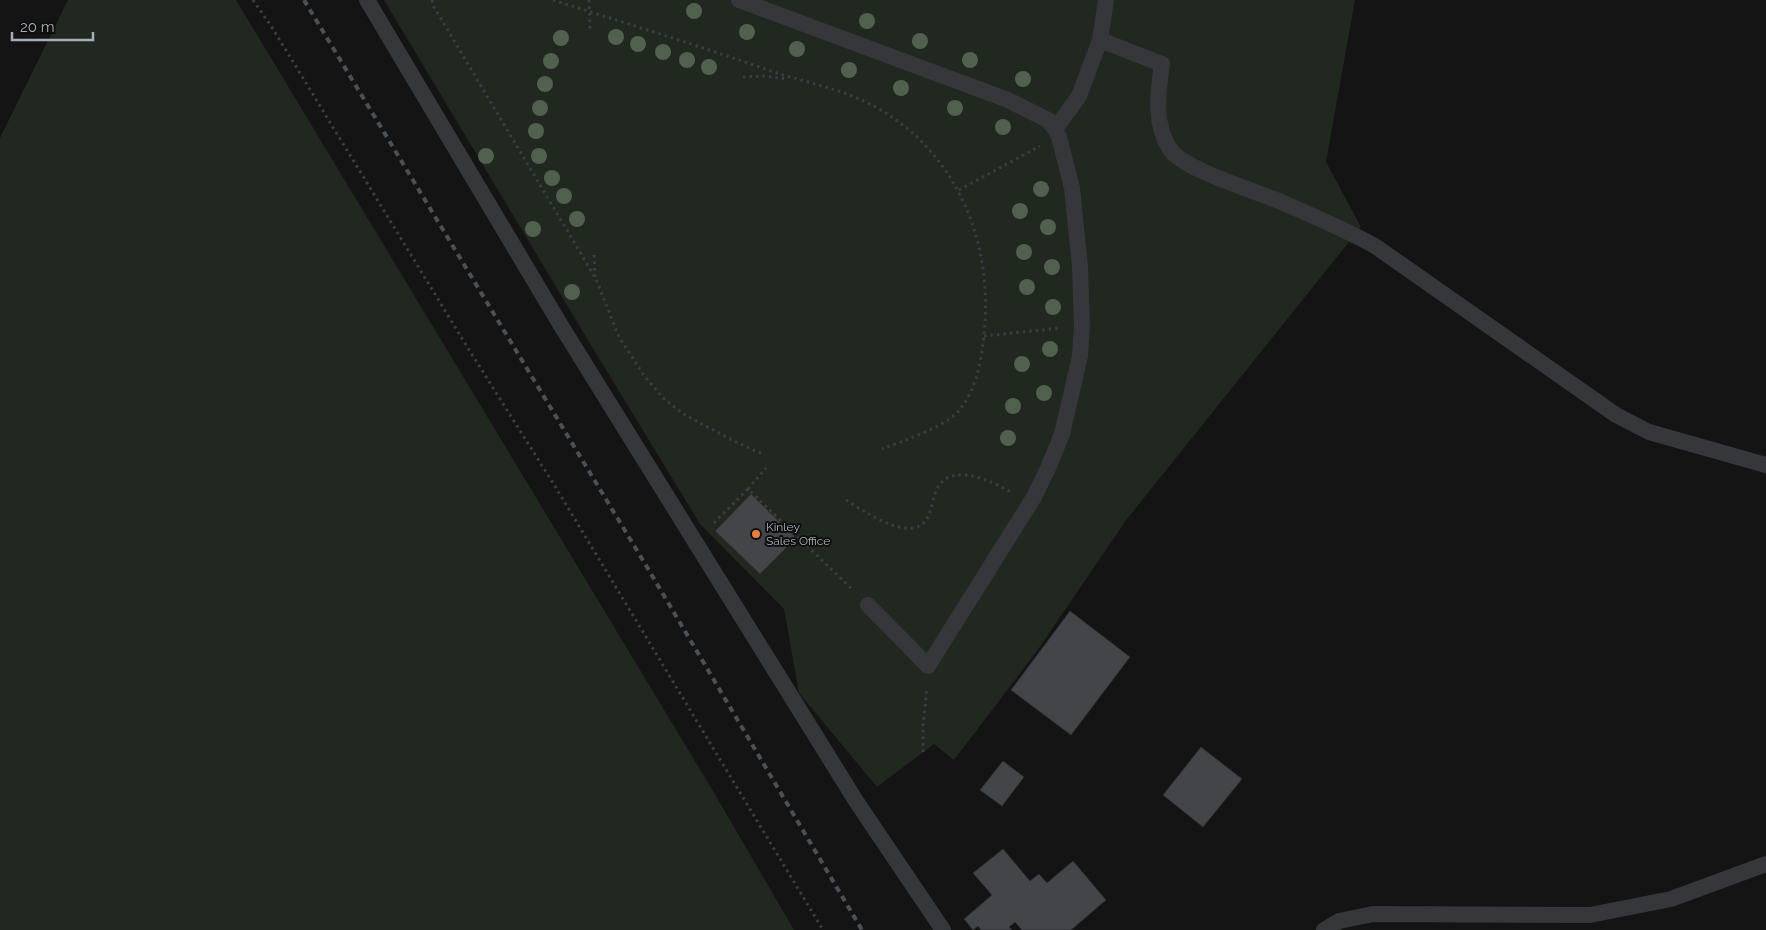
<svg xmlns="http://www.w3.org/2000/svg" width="1766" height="930" font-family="Raleway,sans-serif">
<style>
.green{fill:#212820}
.building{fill:#434548;stroke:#2e2f31}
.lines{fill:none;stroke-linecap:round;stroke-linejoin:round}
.path{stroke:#3b3e41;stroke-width:3;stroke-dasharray:2.5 4;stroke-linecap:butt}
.service{stroke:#35373a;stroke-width:16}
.rail{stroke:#4c5053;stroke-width:4;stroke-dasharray:6 5;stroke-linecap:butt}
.tree{fill:#52604f}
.poi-dot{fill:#e97f38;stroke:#0f0f10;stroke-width:2}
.labels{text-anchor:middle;stroke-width:4;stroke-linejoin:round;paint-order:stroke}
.poi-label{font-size:12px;fill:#a6afb5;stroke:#0f0f10;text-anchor:start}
</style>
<rect width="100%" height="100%" fill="#141415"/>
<path class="green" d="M68,0h168l477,791 81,139h-794v-792z
M384,0h971l-29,162 35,65 -234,292 -90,132 -83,109 -20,-16 -57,43 -78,-94 -15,-84 -84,-85 -111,-182z"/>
<path class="building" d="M751,494l45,44 -36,36 -45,-43z
M1070,611l60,46 -59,78 -60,-45z
M1201,747l41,32 -39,48 -40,-32z
M1003,761l21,16 -22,29 -22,-16z
M1003,849l27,32 9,-7 8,9 26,-22 33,39 -35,30h-49l-7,-8 -6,5 3,3h-31l-3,-4 -5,4 -9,-11 28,-24 -19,-22z"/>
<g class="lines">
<path class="path" d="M253,0l20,29 193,316 87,138 270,447
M432,0l2,7 162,272 23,58 26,40 20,23 20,15 51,27 29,13
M553,0c72,23 144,45 215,70 32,11 65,17 96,31 86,41 127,130 121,222 -2,27 -6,62 -24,85 -14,19 -57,32 -79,41
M589,0l1,29
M743,77l22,-1 22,3
M959,190l81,-44
M594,255l1,22
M984,336l77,-8
M748,489l18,-21
M846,500c16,10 47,31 67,28 19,-3 17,-23 23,-37 13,-31 55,-10 75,1
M714,523l34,-34 105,101
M923,752v-26l4,-39"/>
<path class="service" d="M367,0l193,324 296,477 87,129
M739,0l269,100 40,20 7,9 4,8 13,51 8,79 2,59 -2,30 -18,78 -13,32 -15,31 -106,169 -60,-61
M1100,40l62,24c-4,28 -9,59 8,85 14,21 83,41 109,52 32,14 65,28 96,45l241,169 33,17 117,33
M1055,129l24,-33 21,-56 6,-40
M1324,930l15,-9 34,-7 217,1 81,-16 95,-35"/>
<path class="rail" d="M304,0l343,567 215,363"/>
</g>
<g class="tree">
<circle cx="694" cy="11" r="8"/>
<circle cx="867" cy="21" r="8"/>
<circle cx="747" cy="32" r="8"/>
<circle cx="616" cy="37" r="8"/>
<circle cx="561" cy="38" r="8"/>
<circle cx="920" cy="41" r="8"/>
<circle cx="638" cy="44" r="8"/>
<circle cx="797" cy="49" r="8"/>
<circle cx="663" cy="52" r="8"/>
<circle cx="687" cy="60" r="8"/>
<circle cx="970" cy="60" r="8"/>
<circle cx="551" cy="61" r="8"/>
<circle cx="709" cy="67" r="8"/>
<circle cx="849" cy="70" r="8"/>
<circle cx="1023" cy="79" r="8"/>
<circle cx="545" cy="84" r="8"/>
<circle cx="901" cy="88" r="8"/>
<circle cx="540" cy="108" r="8"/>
<circle cx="955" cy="108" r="8"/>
<circle cx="1003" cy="127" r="8"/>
<circle cx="536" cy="131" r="8"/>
<circle cx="486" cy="156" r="8"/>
<circle cx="539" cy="156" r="8"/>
<circle cx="552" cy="178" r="8"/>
<circle cx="1041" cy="189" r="8"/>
<circle cx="564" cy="196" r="8"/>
<circle cx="1020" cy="211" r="8"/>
<circle cx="577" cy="219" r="8"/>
<circle cx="1048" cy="227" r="8"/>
<circle cx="533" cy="229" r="8"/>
<circle cx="1024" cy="252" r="8"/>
<circle cx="1052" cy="267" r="8"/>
<circle cx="1027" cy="287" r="8"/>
<circle cx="572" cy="292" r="8"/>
<circle cx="1053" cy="307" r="8"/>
<circle cx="1050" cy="349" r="8"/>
<circle cx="1022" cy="364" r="8"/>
<circle cx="1044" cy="393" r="8"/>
<circle cx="1013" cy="406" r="8"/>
<circle cx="1008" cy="438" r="8"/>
</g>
<circle class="poi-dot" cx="756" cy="534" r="5"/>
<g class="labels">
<g class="poi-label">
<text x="766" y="531">Kinley<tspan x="766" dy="14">Sales Office</tspan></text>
</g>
</g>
<path d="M12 32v8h81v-8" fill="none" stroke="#a6afb5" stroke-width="2.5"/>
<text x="20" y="32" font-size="15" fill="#a6afb5" stroke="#0f0f10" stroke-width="4" paint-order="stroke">20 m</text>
</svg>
